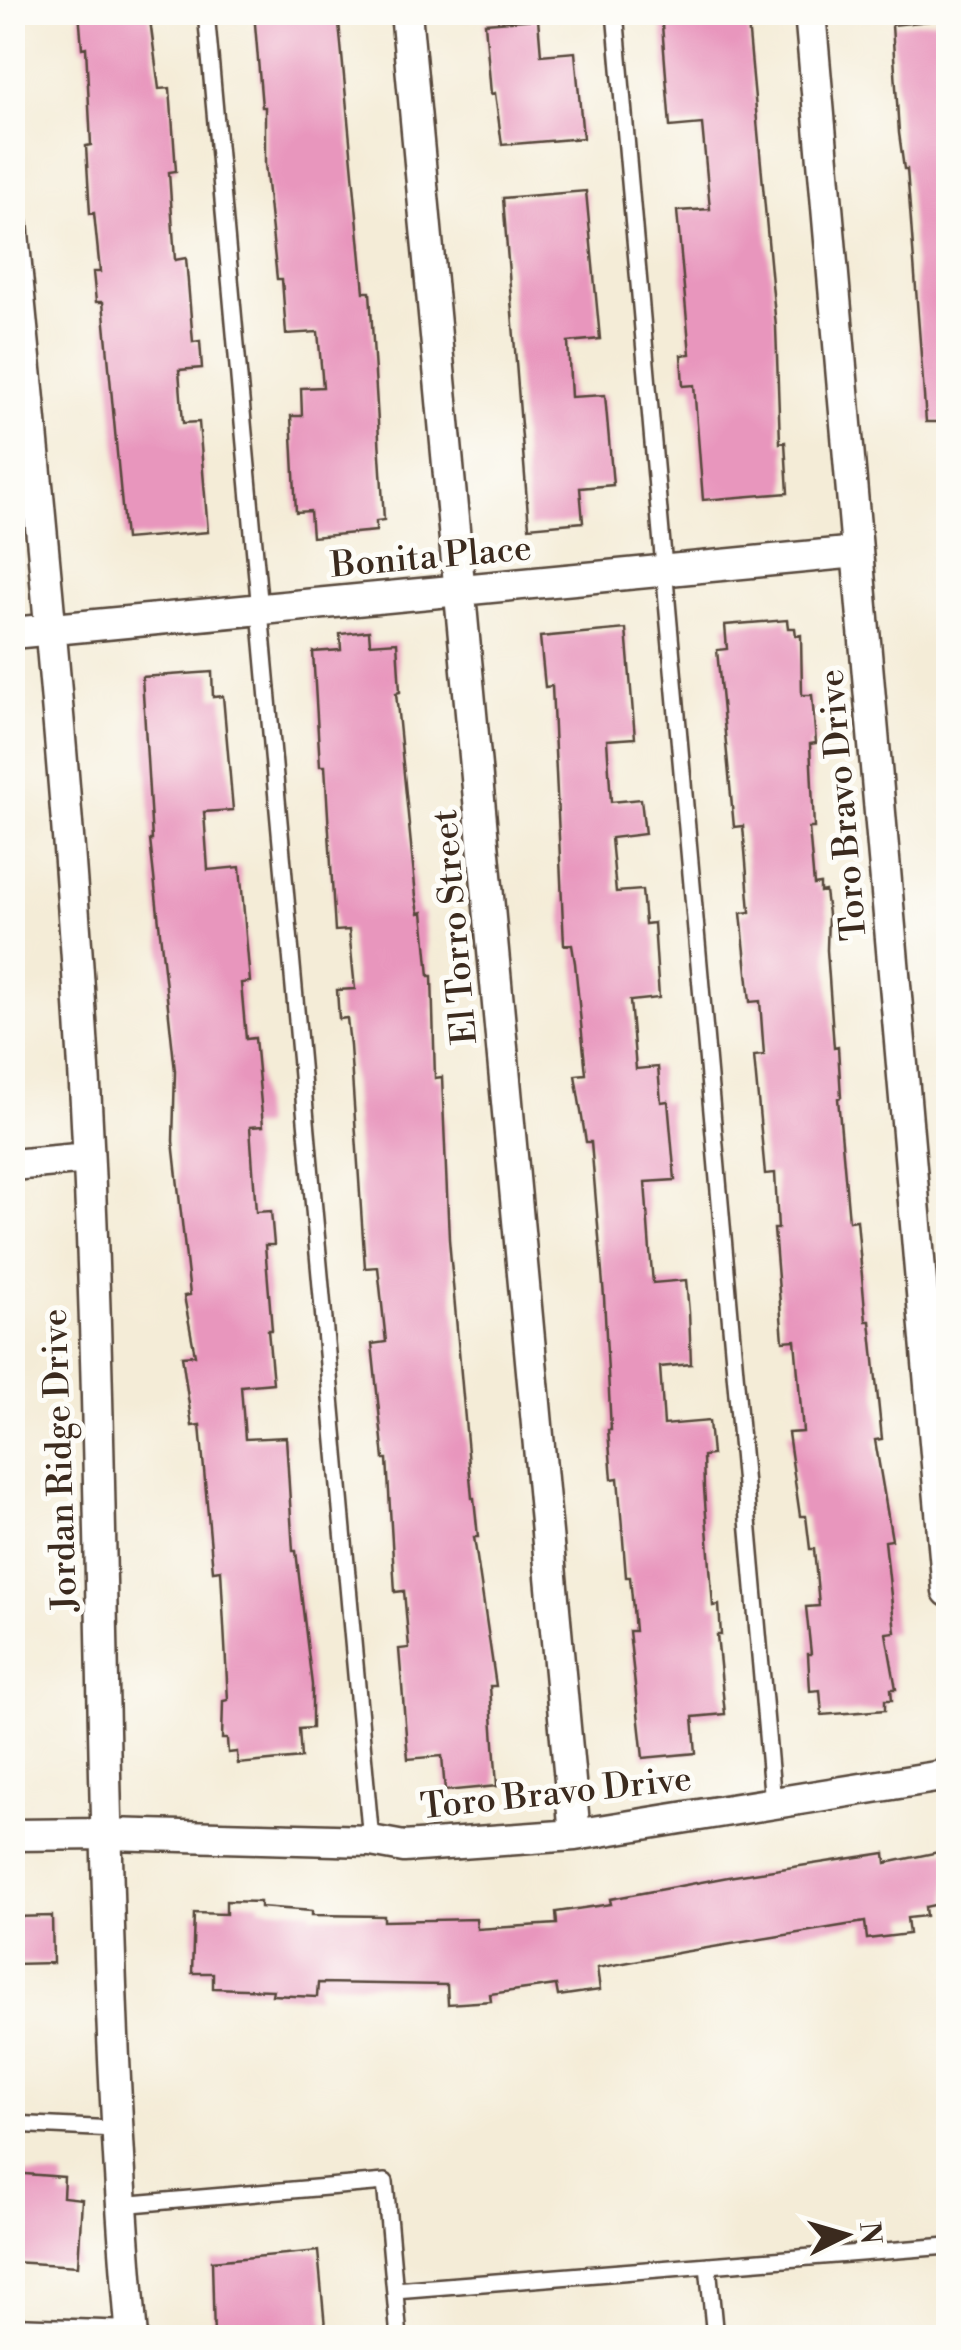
<svg xmlns="http://www.w3.org/2000/svg" width="961" height="2350" font-family="'Libre Bodoni',serif">
<style>
.building{fill:#e896bd}
.lines{fill:none;stroke-linecap:round;stroke-linejoin:round}
.lane-casing{stroke:#57473a;stroke-width:20}
.street-casing{stroke:#57473a;stroke-width:35}
.lane{stroke:#fff;stroke-width:15}
.street{stroke:#fff;stroke-width:30}
.labels{text-anchor:middle;stroke-width:10;stroke-linejoin:round;paint-order:stroke}
.street-label{font-size:35px;fill:#3b2a1e;stroke:#fdfcf7}
</style>
<rect width="100%" height="100%" fill="#fdfcf7"/>
<filter id="ink" filterUnits="userSpaceOnUse"><feTurbulence type="fractalNoise" baseFrequency=".01" numOctaves="2"/><feDisplacementMap in="SourceGraphic" scale="20" xChannelSelector="R" yChannelSelector="G"/><feConvolveMatrix kernelMatrix="1 2 1 2 8 2 1 2 1" color-interpolation-filters="sRGB"/></filter>
<filter id="wash" filterUnits="userSpaceOnUse"><feTurbulence type="fractalNoise" baseFrequency=".0048" numOctaves="4" result="noise"/><feDisplacementMap in="SourceGraphic" scale="40" xChannelSelector="R" yChannelSelector="G"/><feGaussianBlur stdDeviation="2.25" result="paint"/><feColorMatrix in="noise" values="0 0 0 0 0 0 0 0 0 0 0 0 0 0 0 0 0 1.4 0 .05"/><feComposite in="paint" operator="in"/></filter>
<g filter="url(#wash)">
<rect width="100%" height="100%" fill="#f4ecd7"/>
<g id="blocks">
<path class="building" d="M79,12h70l10,77 11,-1 6,83 -7,1 6,88 11,-2 7,84 7,-1 2,27 -23,2 4,53 16,-1 9,110 -83,7 -22,-237h-7l-3,-30h7l-6,-59 -4,1 -4,-68 5,-1 -5,-98 -4,1z
M254,12h84l26,280h6l14,228 -8,1v10l-64,6 -2,-26 -14,1 -5,-96h11l-1,-28 22,-1 -5,-55 -32,2 -4,-55h-5l-12,-115v-57h-3z
M661,12h86l29,315 4,116 5,-1 3,51 -85,7 -9,-115 -11,1 -2,-31 9,-1 -13,-143 33,-2 -8,-85 -32,3z
M538,19l3,36 34,-3 8,86 -81,7 -7,-52 -4,1 -6,-71z
M948,19v403h-22l-19,-253h-3l-5,-36 -7,-108z
M586,191l14,148 -32,3 3,55 34,-2 8,90 -33,3 3,34 -54,5 -26,-329z
M787,620l1,8h7l1,8 5,-1 1,60h10l4,48 -6,1 4,84h-5l5,57 6,-1v8l5,-1 3,23 -1,36 7,98 4,-1 3,50 -3,1 11,123 8,-1 9,101h4l12,118 -7,1 17,100 -7,1 10,91 -9,1 10,56h-5l1,11h-7v10l-63,5 -2,-25 -10,1 -2,-37h3l-5,-47 13,-1 -5,-57h-4l-4,-33h-6l-12,-83 15,-1 -8,-92 -12,1 -9,-112h4l-3,-56 -10,1 -11,-118 10,-1 -4,-54 -10,1 -9,-89 9,-1 -7,-86 -9,1 -17,-177 10,-1 -2,-24z
M626,629l9,109 -28,2 4,62 30,-3 4,35 -34,4 5,54 26,-2 3,34 9,-1 5,75 -29,3 6,68 22,-2 3,35 7,-1 7,79 -30,2 5,69 3,32 33,-3 3,32 2,52 -31,3 4,58 45,-4 3,34 -9,1 1,32 9,118 6,-1 2,30h-4l8,79 -32,3 3,36 -53,5 -14,-127h6l-5,-54h-4l-8,-99 -6,1 -4,-49h3l-7,-133 -13,-155h-5l-11,-67 11,-1 -11,-111 -3,-18h-8l-12,-259 -7,1 -5,-50z
M369,631l1,13 27,-2 3,50 -4,1 20,203 3,17 4,-1 6,64h3l3,102 7,-1 7,162 23,259h2l4,39h-4l22,149h-6l7,100 -52,5 -3,-35 -34,3 -9,-110 10,-1 -5,-57 -9,1 -8,-133h-3l-12,-115 14,-2 -8,-75 -13,1 -15,-222 -3,-28 -8,1 -2,-29 18,-1 -6,-59 -14,1 -10,-165h-5l-7,-114 28,-2 -1,-16z
M212,672l1,25 10,-1 10,114 -29,2 4,58 32,-3 10,115 -9,1 5,56 9,-1 8,88 -13,1 6,85 15,-1 3,34h-9l7,85h-4l5,53 -32,3 4,53 41,-2 7,114h3l16,134v43l-13,1 2,29 -63,6 -1,-12 -9,1 -1,-14h-5l1,-38 5,-1 -7,-130 -8,1 -13,-146 -8,1 -10,-70 13,-1 -11,-59 6,-1 -17,-154 2,-70 -25,-231h2l-10,-163z
M948,1850v52l-23,5 1,9 -19,2 2,16 -42,5 -2,-17 -182,30 -86,16 3,22 -42,6 -2,-11 -66,9 1,7 -43,3 -1,-19 -129,-2 -1,14 -45,-2 1,-5 -60,-2v-15h-21l2,-60 32,1v-13l34,1v5l52,4v4l72,1v5l92,-2 1,10 80,-5 -1,-12 55,-8 -1,-5 118,-22 157,-24 1,10z
M52,1916l1,47 -41,1v-47z
M12,2173l52,4 -1,20 19,2 -4,67 -66,-4z
M318,2251l8,87h-112l-2,-77z"/>
</g>
</g>
<g filter="url(#ink)">
<use href="#blocks" fill-opacity="0" stroke="#57473a" stroke-width="2.5"/>
<g class="lines">
<defs>
<path id="lane" d="M206,12l165,1829
M615,12l158,1791
M12,2124l103,5
M120,2205l265,-23 14,156
M708,2265l7,73
M395,2290l553,-44"/>
<path id="street" d="M406,12l169,1823
M810,12l138,1579
M12,223c28,293 58,587 74,881 22,411 10,823 46,1234
M12,633l845,-81
M12,1165l76,-7
M12,1835l95,-1 264,7 33,6 171,-12 367,-59 6,-6
M12,2333l120,4"/>
</defs>
<use href="#lane" class="lane-casing"/>
<use href="#street" class="street-casing"/>
<use href="#lane" class="lane"/>
<use href="#street" class="street"/>
</g>
</g>
<g class="labels">
<g class="street-label">
<text transform="translate(431 556) rotate(-5)" y="12">Bonita Place</text>
<text transform="translate(842 805) rotate(-95)" y="12">Toro Bravo Drive</text>
<text transform="translate(454 927) rotate(-95)" y="12">El Torro Street</text>
<text transform="translate(59 1460) rotate(-92)" y="12">Jordan Ridge Drive</text>
<text transform="translate(556 1792) rotate(-6)" y="12">Toro Bravo Drive</text>
</g>
</g>
<rect width="961" height="2350" fill="none" stroke="#fdfcf7" stroke-width="50"/>
<g transform="translate(846 2235) rotate(85)" stroke="#fdfcf7" stroke-width="8" paint-order="stroke">
<path d="M0-8L18 38L0 25L-18 38Z" fill="#3b2a1e"/>
<text y="-15" font-size="28" font-weight="bold" text-anchor="middle" fill="#3b2a1e">N</text>
</g>
</svg>
